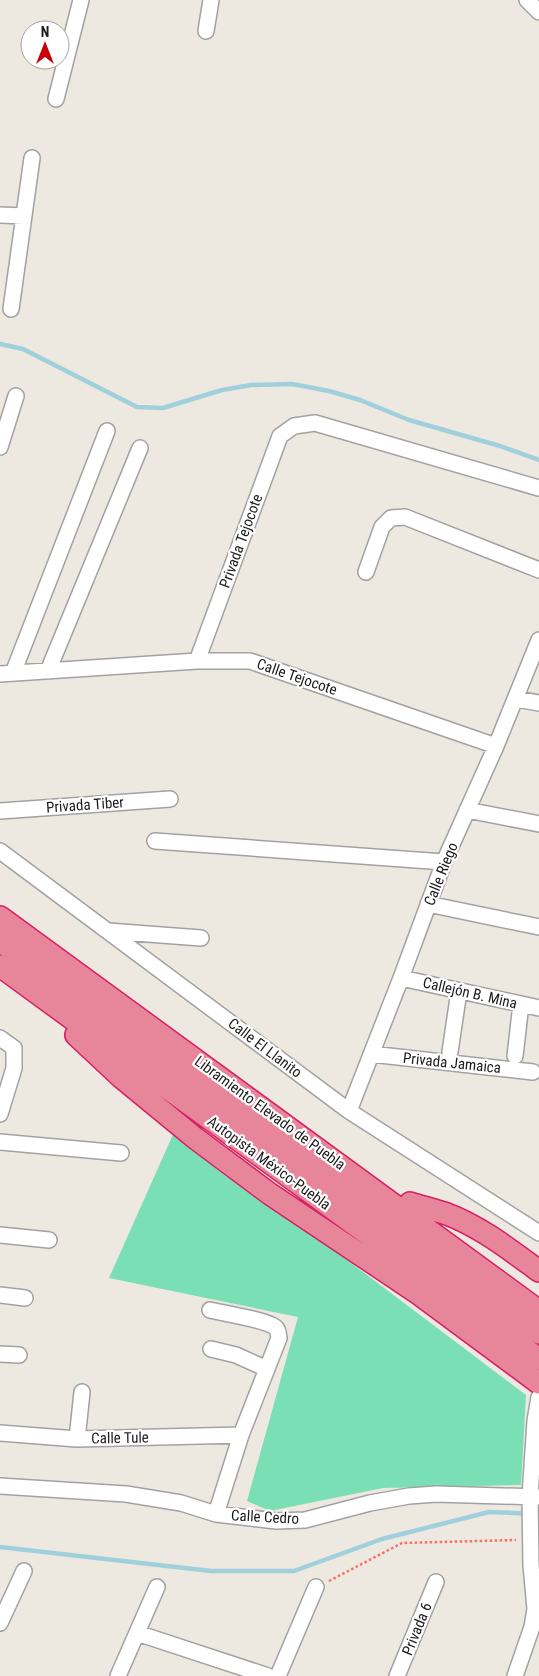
<svg xmlns="http://www.w3.org/2000/svg" width="539" height="1676" font-family="'Roboto Condensed',sans-serif">
<style>
.pitch{fill:#7bdfb5}
.lines{fill:none;stroke-linecap:round;stroke-linejoin:round}
.stream{stroke:#9fd0dc;stroke-width:4.5}
.minor-casing{stroke:#a2a2a2;stroke-width:18}
.highway-casing{stroke:#d82065;stroke-width:24}
.path{stroke:#fc6d62;stroke-width:2.5;stroke-dasharray:2.5 2.5;stroke-linecap:butt}
.minor{stroke:#fff;stroke-width:15}
.highway{stroke:#e7859a;stroke-width:21}
.labels{text-anchor:middle;stroke-width:4.5;stroke-linejoin:round;paint-order:stroke}
.street-label{font-size:15px;fill:#1b1b1b;stroke:#fff}
</style>
<rect width="100%" height="100%" fill="#ede8e0"/>
<path class="pitch" d="M175,1130l351,265 -5,90 -138,3 -113,23 -23,-10 51,-184 -189,-39z"/>
<g class="lines">
<path class="stream" d="M0,344l23,5 114,58 26,1 59,-18 29,-5 41,-1 37,7 31,9 49,20 91,26 39,14
M0,1547l211,24h83l88,-32 107,-27 50,2"/>
<defs>
<path id="minor" d="M527,0l12,12
M206,31l5,-31
M56,99l25,-99
M0,215l24,1
M11,309l21,-151
M0,447l16,-51
M366,572l16,-45 9,-9 14,-1 134,53
M197,661l83,-225 14,-10 21,-3 224,65
M48,671l92,-223
M13,673l94,-242
M0,674l197,-13h53l246,85
M516,699l23,4
M467,810l72,14
M0,811l170,-12
M155,841l289,21
M0,851l349,260 190,122
M428,904l111,23
M108,931l93,7
M401,978l138,30
M0,1038l14,10v20l-14,46
M450,1052l9,-61
M371,1054l162,18
M515,1056l6,-52
M349,1111l52,-133 43,-116 52,-116 43,-106
M0,1142l121,11
M0,1235l49,5
M0,1295l25,3
M210,1310c13,3 56,10 65,17 4,3 3,7 4,11l-38,97 -25,79
M211,1349l25,6 31,14
M0,1354l19,1
M0,1433l77,6 164,-4
M77,1439l5,-47
M0,1486l126,8 55,9 35,11 60,7 29,-1 65,-17 39,-7 27,-2 103,3
M0,1623l24,-52
M137,1633l131,43
M118,1676l39,-89
M278,1676l38,-89
M397,1676l39,-94
M515,1676l17,-49 3,-18 -4,-44 -1,-69 5,-75 4,-24"/>
<path id="highway" d="M0,917l539,394
M0,941l539,392
M0,966l539,393
M76,1035l46,43 73,60 75,56 149,100 120,89
M410,1203c13,4 25,7 37,11 34,13 63,36 92,57"/>
</defs>
<use href="#minor" class="minor-casing"/>
<use href="#highway" class="highway-casing"/>
<path class="path" d="M329,1581l73,-38 114,-3"/>
<use href="#minor" class="minor"/>
<use href="#highway" class="highway"/>
</g>
<g class="labels">
<g class="street-label">
<text transform="translate(241 541) rotate(-70)" y="5">Privada Tejocote</text>
<text transform="translate(297 677) rotate(19)" y="5">Calle Tejocote</text>
<text transform="translate(85 805) rotate(-4)" y="5">Privada Tiber</text>
<text transform="translate(441 874) rotate(-68)" y="5">Calle Riego</text>
<text transform="translate(470 993) rotate(13)" y="5">Callejón B. Mina</text>
<text transform="translate(265 1048) rotate(37)" y="5">Calle El Llanito</text>
<text transform="translate(452 1063) rotate(6)" y="5">Privada Jamaica</text>
<text transform="translate(270 1113) rotate(36)" y="5">Libramiento Elevado de Puebla</text>
<text transform="translate(269 1163) rotate(36)" y="5">Autopista México-Puebla</text>
<text transform="translate(120 1438) rotate(-1)" y="5">Calle Tule</text>
<text transform="translate(265 1517) rotate(3)" y="5">Calle Cedro</text>
<text transform="translate(417 1629) rotate(-68)" y="5">Privada 6</text>
</g>
</g>
<g transform="translate(45 45)"><circle r="24" fill="#ffffff" stroke="#a4a4a4"/>
<path d="M0-4L9 19L0 12L-9 19Z" fill="#c60006"/>
<text y="-8" font-size="14" font-weight="bold" text-anchor="middle" fill="#1b1b1b">N</text>
</g>
</svg>
